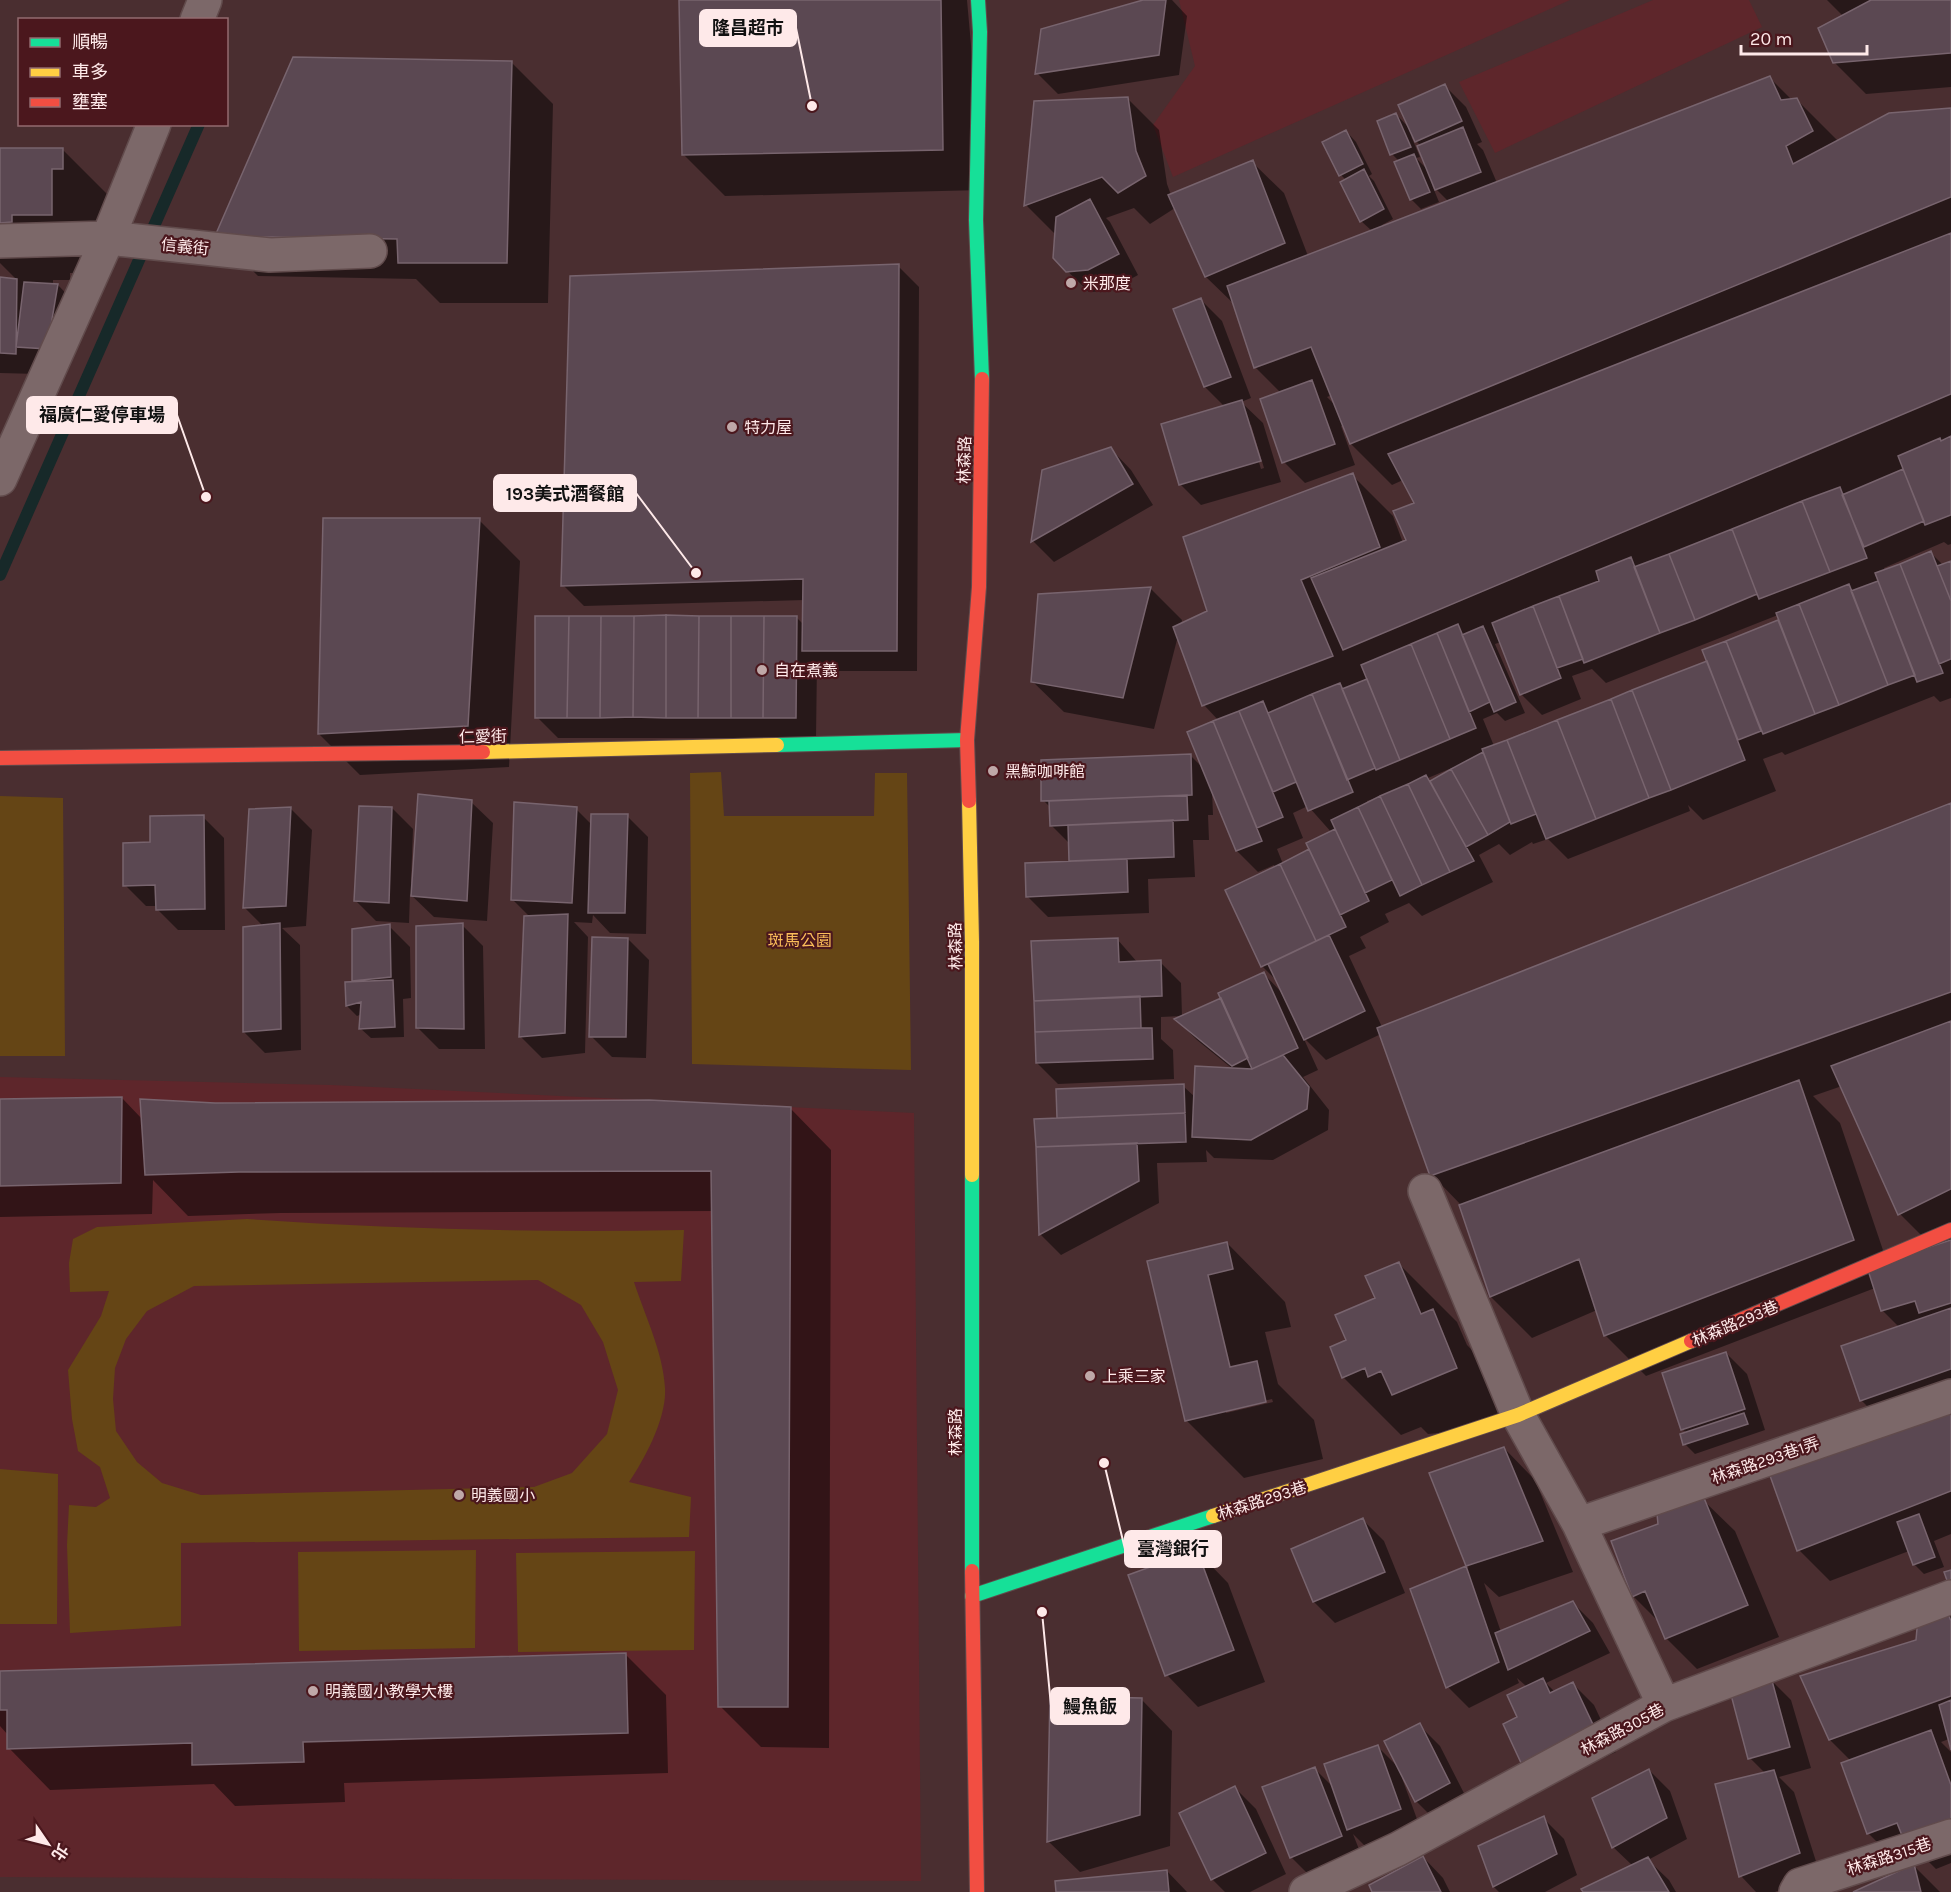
<svg xmlns="http://www.w3.org/2000/svg" width="1951" height="1892" font-family="Karla,'Noto Sans TC',sans-serif">
<style>
.built{fill:#5e262b}
.green{fill:#654515;fill-rule:evenodd}
.shadow{fill:#0007;fill-rule:evenodd}
.lines{fill:none;stroke-linecap:round;stroke-linejoin:round}
.stream{stroke:#172929;stroke-width:12}
.building{fill:#5b4852;stroke:#78646e;stroke-width:1.5}
.street-casing{stroke:#614b4c;stroke-width:36}
.fast-casing{stroke:#614b4c;stroke-width:16}
.slow-casing{stroke:#614b4c;stroke-width:16}
.jam-casing{stroke:#614b4c;stroke-width:16}
.street{stroke:#7c6869;stroke-width:33}
.fast{stroke:#16e098;stroke-width:14}
.slow{stroke:#ffcf43;stroke-width:14}
.jam{stroke:#f24e42;stroke-width:14}
.poi-dot{fill:#bfa8a8;stroke:#4b171d;stroke-width:2}
.labels{text-anchor:middle;stroke-width:4.5;stroke-linejoin:round;paint-order:stroke}
.street-label{font-size:16px;fill:#fee9e9;stroke:#4b171d}
.poi-label{font-size:16px;fill:#fee9e9;stroke:#4b171d;text-anchor:start}
.park-label{font-size:16px;fill:#fabd59;stroke:#4b171d}
.leader{fill:none;stroke:#fee9e9;stroke-width:2}
.callout-dot{fill:#fee9e9;stroke:#4b171d;stroke-width:2}
.callout{fill:#fee9e9;stroke:#fee9e9;stroke-width:2}
.callout-label{font-size:18px;text-anchor:middle;font-weight:bold;fill:#111}
</style>
<rect width="100%" height="100%" fill="#4a2e30"/>
<path class="built" d="M1179,0h391l-397,177 -20,-52 42,-59z
M1653,0h96l13,27 -267,126 -36,-71z
M0,1077l331,8 583,28 7,768 -921,-4z"/>
<path class="green" d="M721,772l3,44h150l1,-43h32l4,297 -219,-6 -2,-291z
M0,796l63,2 2,258h-65z
M247,1219c145,10 291,14 437,11l-3,51 -47,1c11,34 29,70 31,106 2,29 -20,71 -36,94l62,15 -2,40 -508,6v83l-111,7 -3,-88 2,-40 27,2 14,-9 -10,-31 -22,-16 -6,-32 -4,-49 33,-54 8,-25 -39,1 -1,-29 4,-24 24,-12zM538,1280l43,25 22,37 15,48 -11,44 -35,39 -38,14 -333,8 -39,-12 -25,-21 -21,-31 -3,-32 2,-31 11,-29 21,-28 47,-25z
M0,1469l58,5 -1,150h-57z
M476,1550l-1,98 -176,3 -1,-99z
M695,1551l-1,99 -176,2 -2,-99z"/>
<path class="shadow" d="M681,0h286l17,190 -259,6 -41,-41z
M1149,0h23l15,16 -8,59 -121,19 -21,-21z
M1827,0h124v87l-85,7 -31,-31 8,-47z
M512,63l41,41 -5,199h-108l-24,-24 -158,-3 -41,-41z
M1770,78l22,22h5l42,42 112,-33v435l-3,1 -4,-3 -60,26 1,3 46,-18 12,12 8,-3v136l-11,4 -6,-6 -149,59 -3,-3 -19,7 13,32 -73,29 -15,-15 2,6 -122,48 -20,-20 -15,5 -1,-2 -22,13 -11,-11 -20,11 14,27 -71,34 -13,-13 -24,11 4,8 -29,15 6,11 -17,8 33,71 569,-222v592l-69,24 -21,-21 38,-73 -17,-17 -7,-22 -229,88 -41,-41 -8,-25 -65,28 -41,-41 -31,-91h2l-30,-31 -51,-141 -55,26 -23,-23 15,33 -15,7 26,33 -1,20 -55,30 -59,-2 -8,-8 1,12 -50,1 2,40 -98,52 -21,-21 18,-115v-29l125,-4 12,11 39,-27 -37,-30 -20,-20 46,-21 41,-25 20,21 -6,-13 -16,-16 13,-99 -1,-2 -16,7 -21,-21 -25,-61 1,25h-5l1,25h-16l2,37 -47,2 1,34 -101,4 -21,-21 44,-34 -1,-18 -19,-19v-17l-8,-8 147,-45 13,13 -14,-35 30,-12 -15,-16 -26,-69 -24,93 -90,-17 -32,-31 7,-86 112,-6 31,31 -1,5 28,-13 143,-137 41,41 10,27 5,-2 8,-37 -13,-24 -11,5 -41,-41 -7,-19 -3,1 14,39 -50,18 -21,-21 -3,-69 -26,-26 -20,-62 -29,-28 -31,-69 -25,16 -16,-16 -28,10 4,4 28,53 -29,16 -20,1 -35,-34 2,-23 -30,-30 101,-107 32,32 8,54 4,11 81,-33 32,31 24,63 64,-25 -11,-10 -15,-41 -5,-5 5,-44 10,11 16,32 -3,2 5,5 19,38 -11,6 1,2 66,-25 -17,-17 7,17 -18,7 -10,-10 -12,-38 -7,-7 4,-40 14,15 35,-43 21,21 16,35 -5,2 6,6 14,33zM1411,136l10,10 8,25 -13,-13 4,-1zM1332,395l4,11 -9,-9zM1778,615l2,6 -76,30 5,11 -215,84 -11,-27 14,-6 8,8 20,-8 -30,-69 6,-2 20,52 21,21 39,-16 -9,-23 20,-7 14,14zM1454,767l1,2 -24,13 -3,-4zM1376,798v2l-9,4v-3zM1308,806l24,27 -21,17 -28,14 -6,-15 26,-11 -10,-25zM1842,1086l58,128 33,33 -46,15 -47,-139 -27,-27z
M62,149l58,58 -10,66h-40v7h-17v5h5l20,21 -10,64 -31,-2v6l-37,-1v-95l17,2 -17,-17v-113z
M898,266l21,21 -2,384h-92l-8,-8 -1,75h-258l-21,-21 259,-100 8,8 1,-25 -221,6 -21,-21z
M1201,300l21,21 29,77 -10,4 22,21 18,59 -80,23 -21,-21 45,-77 -20,-20 -30,-77zM1248,425h3l13,43 -3,1z
M1110,448l21,22 22,35 -99,57 -21,-21 10,-70z
M479,520l41,41 -11,206 -149,8 -41,-41z
M471,802l22,21 -6,98 -53,-4 -24,-23 -1,29 -33,-2 -21,-21 37,-92 21,21 -2,54h2z
M291,809l21,21 -6,96 -24,2 18,17 1,105 -36,3 -21,-21 19,-106 -18,-18z
M576,809l16,16 35,-9 21,21 -2,97 -36,-1 -17,-18 -1,8 -18,-1 14,15 -3,116 -43,5 -21,-21 10,-119 -18,-18z
M203,817l21,21 1,92h-47l-21,-21v-3h-11l-21,-21 27,-41z
M462,925l21,21 2,103h-46l-21,-21z
M389,926l21,21 1,51 -8,1 1,38 -33,1 -11,-10 2,-14 -5,2 -10,-10 -1,-22 10,-1 -3,-3z
M628,939l21,21 -3,98 -34,-1 -21,-21z
M1117,939l21,24 22,-1 21,21 1,33 -21,1v22l12,11 1,29 -116,5 -21,-21z
M122,1098l21,22 71,-16 576,4 41,42 -2,598 -68,-1 -41,-41 -7,-495 -432,2 -93,3 -35,-36 -1,34 -152,3v-117z
M1227,1243l58,59 6,25 -26,5 13,52 36,36 9,39 -79,19 -58,-58 -37,-157zM1272,1399l1,3 -47,11v-3z
M1399,1264l58,58 10,23 23,24 24,57 -86,8 -7,-7 -20,8 -58,-58 5,-36z
M1726,1353l21,21 18,56 -70,24 -10,-10 2,-11 -5,-4z
M1951,1411v123l-17,7 10,26 -20,7 -10,-10 -5,-13 -79,30 -31,-31z
M1504,1448l31,32 38,92 -74,25 -15,-14 17,49 71,-30 21,21 17,30 -64,30 9,9 18,-8 21,21 22,47 -72,33 -25,-67 8,-31 -10,-9 2,5 -50,25 -21,-21 -36,-97 57,-23 -2,-1z
M1703,1500l32,31 44,106 -82,32 -31,-31 -6,-15 -27,-27 27,-71z
M1363,1520l21,21 21,52 -70,30 -21,-21z
M1197,1551l31,32 37,99 -67,25 -31,-32z
M1951,1614v130l-2,-5 -8,3 10,10v111l-15,6 -13,-13 -23,9 -31,-31 -26,-70 8,-3 -21,-21 88,-99 1,-23z
M625,1654l41,41 2,78 -324,10 1,19 -110,4 -21,-22 -164,6 -41,-42 -1,-13 -8,-9v-53z
M1770,1679l21,21 20,68 -32,9 15,15 26,82 -45,18h-19l-15,-16 24,-103 -15,-15z
M1141,1699l31,32 -2,115 -90,26 -32,-31z
M1419,1725l21,21 30,59 -33,17 -21,-21 -12,-24 -2,1 19,52 -52,20 -16,-16 9,23 -50,21 -21,-21 23,-89 20,20 43,-42 21,21z
M1649,1770l21,21 17,48 -39,21 21,20 7,12h-92l49,-26 -20,-19z
M1235,1788l21,21 30,65 -36,18h-25l-13,-13z
M1543,1818l21,21 13,36 -32,17h-46l-5,-5 -14,-40z
M1423,1857l20,21 7,14h-76z
M1914,1866l26,26h-84z
M1167,1871l20,21h-129z"/>
<g class="lines">
<path class="stream" d="M0,575l199,-451"/>
</g>
<path class="building" d="M679,0h262l2,150 -261,5z
M1143,0h23l-7,55 -124,19 6,-45z
M1871,0h80v53l-118,10 -15,-35z
M293,57l219,4 -5,202h-109l-1,-24 -182,-3z
M1770,76l11,24 16,-2 16,33 -27,15 7,18 96,-51 62,-5v89l-601,247 -39,-97 -57,21 -27,-82z
M1445,84l17,37 -47,21 -17,-37z
M1128,97l8,54 10,25 -28,17 -16,-16 -78,29 10,-105z
M1396,113l15,34 -21,8 -13,-34z
M1463,127l18,45 -46,18 -18,-44z
M1346,130l17,34 -24,12 -17,-34z
M0,148h63v21h-11v46h-40v7l-12,1z
M1414,154l16,38 -20,8 -16,-38z
M1253,160l32,83 -80,34 -37,-82z
M1364,169l20,40 -24,13 -20,-40z
M1090,199l29,55 -31,16 -22,2 -13,-14 3,-41z
M1951,233v161l-608,256 -32,-72 95,-38 -13,-29 21,-8 -26,-49z
M899,264l-2,387h-95l1,-72 -242,7 9,-310z
M0,277l17,2 -1,75 -16,-1z
M24,282l34,2 -11,65 -31,-2z
M1201,298l30,79 -27,10 -31,-78z
M1312,380l23,64 -53,19 -22,-64z
M1242,400l19,61 -82,24 -18,-61z
M1951,436v79l-26,10 -27,-69 42,-18 1,3z
M1111,447l22,37 -102,58 11,-72z
M1903,469l21,52 -60,26 -22,-52z
M1353,473l27,74 -79,33 32,76 -131,50 -29,-79 34,-16 -24,-74z
M1840,487l27,71 -37,14 -28,-71z
M1802,501l28,71 -71,27 -27,-70z
M323,518h157l-12,208 -150,8z
M1732,529l25,65 -62,26 -26,-66z
M1931,551l20,50v58l-12,5 -39,-100z
M1669,554l26,66 -35,13 -26,-66z
M1631,557l29,76 -76,30 -25,-67 40,-15 -3,-10z
M1951,561v40l-14,-35z
M1900,564l43,109 -26,9 -42,-109z
M1878,581l37,94 -27,10 -37,-94z
M1849,584l39,101 -49,20 -40,-101z
M1151,587l-28,111 -92,-16 7,-88z
M1559,596l24,63 -26,9 -24,-62z
M1799,604l40,101 -24,9 -39,-101z
M1533,606l28,72 -41,17 -28,-72z
M666,615l33,1 -1,102h-32z
M666,615v103l-33,-1 1,-101z
M535,616h34l-2,102h-32z
M569,616h32l-1,102h-33z
M601,616h33l-1,101 -33,1z
M699,616h32v102h-33z
M731,616h33l-1,102h-32z
M764,616h33l-1,102h-33z
M1778,620l37,94 -52,20 -37,-93z
M1458,624l32,78 -21,10 -32,-79z
M1483,626l33,76 -22,10 -32,-77z
M1437,633l39,95 -26,11 -39,-95z
M1726,641l35,90 -23,9 -36,-90z
M1411,644l39,95 -50,21 -39,-95z
M1707,661l38,99 -74,30 -39,-100z
M1367,679l33,81 -24,10 -34,-81z
M1340,683l35,85 -28,12 -35,-86z
M1632,690l39,100 -22,8 -38,-99z
M1312,694l41,98 -45,19 -40,-98z
M1611,699l38,99 -53,21 -39,-99z
M1263,701l33,81 -23,10 -34,-81z
M1239,711l44,106 -26,11 -44,-107z
M1557,720l39,99 -50,20 -39,-99z
M1213,721l49,120 -26,10 -49,-119z
M1507,740l29,74 -25,10 -29,-75z
M1483,752l27,70 -22,13 -37,-66z
M1191,754l1,41 -151,6v-41z
M1451,769l37,66 -22,12 -36,-66z
M1426,775l48,86 -24,11 -42,-88z
M1408,784l42,88 -28,13 -42,-89z
M418,794l54,6 -5,101 -56,-5z
M1187,795l1,25 -138,6 -1,-25z
M1380,796l42,89 -22,11 -42,-89z
M514,802l63,5 -5,96 -61,-3z
M1951,803v189l-521,184 -53,-148z
M359,806l33,1 -3,96 -35,-2z
M291,807l-5,99 -43,2 6,-99z
M1358,807l34,73 -27,13 -34,-73z
M591,814h37l-3,99h-37z
M204,815l1,94 -49,1 -1,-25 -32,1v-43l27,-1v-26z
M1173,820l1,37 -105,4 -1,-36z
M1335,829l34,72 -29,14 -34,-72z
M1309,849l37,78 -30,14 -36,-77z
M1127,859l1,33 -102,5 -1,-34z
M1280,864l36,77 -55,26 -36,-77z
M568,914l-3,119 -46,4 5,-121z
M280,923l1,106 -38,3v-105z
M463,923l1,106 -48,-1v-102z
M390,924l1,53 -39,4v-52z
M1329,935l36,76 -61,29 -36,-76z
M592,937l36,1 -2,99h-37z
M1118,938l1,24 42,-2 1,36 -128,5 -3,-60z
M1264,972l34,76 -46,21 -34,-76z
M393,980l2,47 -36,2 2,-27 -15,4 -1,-24z
M1140,996l1,32 -106,4 -1,-31z
M1221,998l27,60 -16,8 -58,-47z
M1951,1021v168l-53,26 -67,-149z
M1141,1028h11l1,31 -117,4 -1,-31z
M1283,1055l26,32 -2,22 -56,31 -59,-3 3,-71 57,3z
M1799,1080l55,160 -250,96 -25,-77 -89,38 -31,-92z
M1184,1084l1,29 -128,5 -1,-29z
M122,1097l-1,86 -121,3v-87z
M140,1099l75,4 434,-3 142,7 -3,600h-70l-7,-536 -472,1 -94,3z
M1185,1113l1,29 -150,5 -2,-28z
M1137,1143l2,38 -100,54 -3,-88z
M1951,1240v63l-32,10 -4,-12 -34,10 -14,-44z
M1227,1242l6,27 -25,6 22,92 27,-6 9,41 -81,19 -38,-160z
M1399,1262l22,52 12,-5 24,59 -65,27 -11,-24 -13,6 -3,-9 -23,10 -12,-31 16,-7 -11,-25 40,-17 -10,-22z
M1951,1308v61l-91,32 -19,-55z
M1726,1352l19,57 -64,21 -19,-57z
M1951,1409v82l-154,60 -28,-78z
M1744,1413l4,11 -65,21 -3,-11z
M1504,1447l39,94 -77,25 -37,-93z
M1704,1498l44,107 -83,34 -20,-48 -13,6 -21,-56 47,-17 -1,-10z
M1919,1514l16,43 -22,8 -16,-43z
M1363,1518l22,54 -72,30 -22,-53z
M1197,1550l37,100 -69,26 -37,-101z
M1466,1566l33,96 -53,26 -36,-99z
M1951,1570v16h-2l-5,-14z
M1573,1601l17,30 -82,39 -13,-37z
M1945,1606l6,15v75l-122,44 -29,-64 116,-36 2,-23z
M626,1653l2,80 -325,9 1,20 -112,3v-22l-185,6v-39h-7v-39z
M1771,1677l19,70 -42,12 -18,-68z
M1543,1678l7,15 23,-11 23,49 -74,34 -19,-41 14,-7 -10,-22z
M1050,1696l92,2 -2,117 -93,27z
M1951,1700v50l-12,-45z
M1420,1723l30,60 -35,19 -31,-61z
M1931,1730l20,55v35l-48,18 -6,-15 -30,11 -26,-71z
M1378,1745l23,64 -54,21 -23,-66z
M1315,1767l27,69 -52,22 -28,-71z
M1649,1769l18,49 -55,30 -20,-50z
M1774,1770l26,83 -61,24 -24,-93z
M1235,1786l31,67 -55,27 -32,-67z
M1544,1816l13,38 -64,33 -15,-41z
M1423,1856l18,36h-69l-3,-7z
M1648,1857l21,35h-86l-2,-3z
M1914,1864l7,28h-68z
M1167,1870l2,22h-113l-1,-11z"/>
<g class="lines">
<defs>
<path id="street" d="M197,20l8,-20
M0,241l108,-3 162,17 100,-4
M0,479l108,-241 46,-114
M1425,1191l93,224 61,109 85,181
M1579,1524l372,-128
M1306,1892l92,-43 266,-144 287,-108
M1796,1892l4,-7 151,-49"/>
<path id="fast" d="M978,0l2,32 -4,188 6,159
M777,745l190,-5
M972,1175v396
M972,1596l241,-80"/>
<path id="slow" d="M483,752l294,-7
M969,801l3,141v233
M1213,1516l305,-101 173,-74"/>
<path id="jam" d="M0,758l483,-6
M969,801l-2,-61 12,-153 3,-208
M1691,1341l260,-111
M972,1571l5,321"/>
</defs>
<use href="#street" class="street-casing"/>
<use href="#fast" class="fast-casing"/>
<use href="#slow" class="slow-casing"/>
<use href="#jam" class="jam-casing"/>
<use href="#street" class="street"/>
<use href="#fast" class="fast"/>
<use href="#slow" class="slow"/>
<use href="#jam" class="jam"/>
</g>
<g class="poi-dot">
<circle cx="1071" cy="283" r="6"/>
<circle cx="732" cy="427" r="6"/>
<circle cx="762" cy="670" r="6"/>
<circle cx="993" cy="771" r="6"/>
<circle cx="1090" cy="1376" r="6"/>
<circle cx="459" cy="1495" r="6"/>
<circle cx="313" cy="1691" r="6"/>
</g>
<g class="labels">
<g class="street-label">
<text transform="translate(185 246) rotate(6)" y="6">信義街</text>
<text transform="translate(964 460) rotate(-89)" y="6">林森路</text>
<text transform="translate(483 736) rotate(-1)" y="6">仁愛街</text>
<text transform="translate(955 946) rotate(-91)" y="6">林森路</text>
<text transform="translate(1735 1323) rotate(-23)" y="6">林森路293巷</text>
<text transform="translate(955 1432) rotate(-90)" y="6">林森路</text>
<text transform="translate(1765 1460) rotate(-19)" y="6">林森路293巷1弄</text>
<text transform="translate(1262 1500) rotate(-18)" y="6">林森路293巷</text>
<text transform="translate(1622 1729) rotate(-28)" y="6">林森路305巷</text>
<text transform="translate(1889 1856) rotate(-18)" y="6">林森路315巷</text>
</g>
<g class="poi-label">
<text x="1083" y="289">米那度</text>
<text x="744" y="433">特力屋</text>
<text x="774" y="676">自在煮義</text>
<text x="1005" y="777">黑鯨咖啡館</text>
<text x="1102" y="1382">上乘三家</text>
<text x="471" y="1501">明義國小</text>
<text x="325" y="1697">明義國小教學大樓</text>
</g>
<g class="park-label">
<text x="800" y="946">斑馬公園</text>
</g>
</g>
<path class="leader" d="M812 106L796 28M206 497L177 415M696 573L636 493M1104 1463L1125 1549M1042 1612L1051 1706"/>
<g class="callout-dot">
<circle cx="812" cy="106" r="6"/>
<circle cx="206" cy="497" r="6"/>
<circle cx="696" cy="573" r="6"/>
<circle cx="1104" cy="1463" r="6"/>
<circle cx="1042" cy="1612" r="6"/>
</g>
<g class="callout">
<rect x="700" y="10" width="96" height="36" rx="6"/>
<rect x="27" y="397" width="150" height="36" rx="6"/>
<rect x="494" y="475" width="142" height="36" rx="6"/>
<rect x="1125" y="1531" width="96" height="36" rx="6"/>
<rect x="1051" y="1688" width="78" height="36" rx="6"/>
</g>
<g class="callout-label">
<text x="748" y="34">隆昌超市</text>
<text x="102" y="421">福廣仁愛停車場</text>
<text x="565" y="500">193美式酒餐館</text>
<text x="1173" y="1555">臺灣銀行</text>
<text x="1090" y="1713">鰻魚飯</text>
</g>
<rect x="18" y="18" width="210" height="108" fill="#4b171d" stroke="#936b6f" stroke-width="1.5"/>
<rect x="30" y="38" width="30" height="9" fill="#16e098" stroke="#936b6f" stroke-width="1.5"/>
<text x="72" y="48" font-size="18" fill="#fee9e9">順暢</text>
<rect x="30" y="68" width="30" height="9" fill="#ffcf43" stroke="#936b6f" stroke-width="1.5"/>
<text x="72" y="78" font-size="18" fill="#fee9e9">車多</text>
<rect x="30" y="98" width="30" height="9" fill="#f24e42" stroke="#936b6f" stroke-width="1.5"/>
<text x="72" y="108" font-size="18" fill="#fee9e9">壅塞</text>
<g transform="translate(48 1844) rotate(125)" stroke="#4b171d" stroke-width="4.5" paint-order="stroke">
<path d="M0-4.5L10 22L0 15L-10 22Z" fill="#fee9e9"/>
<text y="-9" font-size="16" font-weight="bold" text-anchor="middle" fill="#fee9e9">北</text>
</g>
<path d="M1741 45v9h126v-9" fill="none" stroke="#fee9e9" stroke-width="3"/>
<text x="1750" y="45" font-size="18" fill="#fee9e9" stroke="#4b171d" stroke-width="4.5" paint-order="stroke">20 m</text>
</svg>
